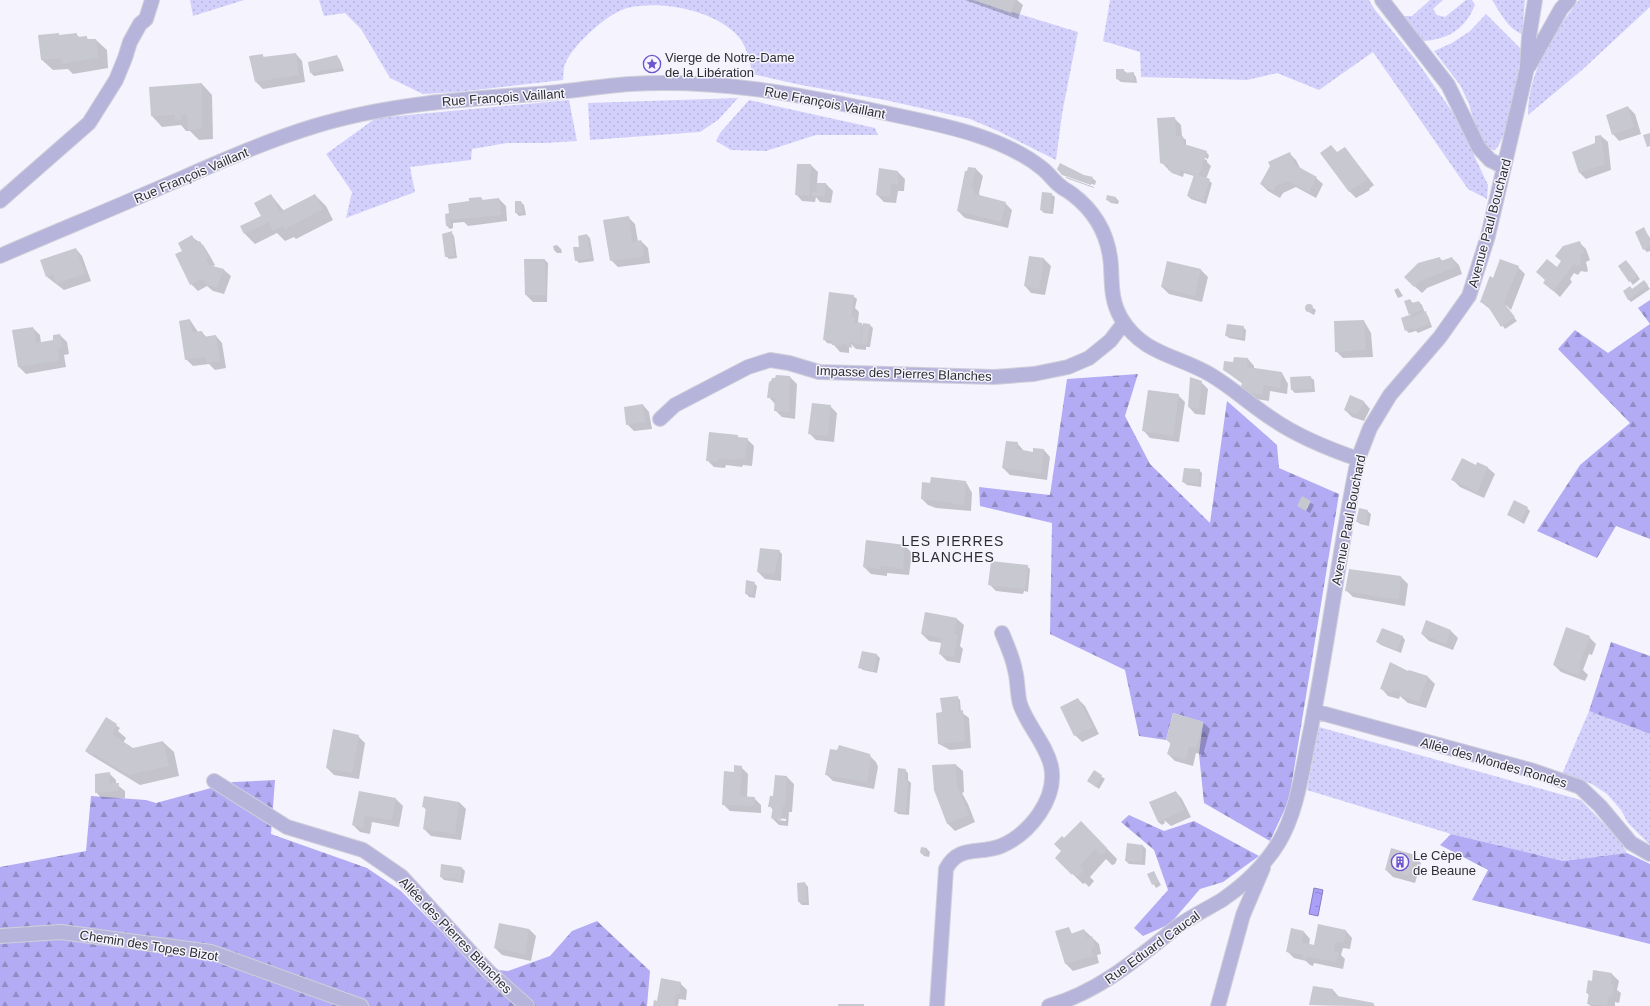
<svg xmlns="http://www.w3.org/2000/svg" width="1650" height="1006" font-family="Arial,sans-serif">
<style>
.grass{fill:url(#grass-dots)}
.forest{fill:url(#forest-firs)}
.water{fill:url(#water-ripples);stroke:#867ebd}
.shadow{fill:#0003;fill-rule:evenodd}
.building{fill:#c8c8d1}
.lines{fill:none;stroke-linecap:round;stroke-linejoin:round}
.street-casing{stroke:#d1d0d9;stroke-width:16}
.street{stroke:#b7b4dc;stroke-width:14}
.labels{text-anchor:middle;stroke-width:3;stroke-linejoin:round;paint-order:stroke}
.poi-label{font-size:13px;fill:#2e2e32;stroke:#f5f4fe;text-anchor:start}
.street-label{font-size:13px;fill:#2e2e32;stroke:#f5f4fe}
.neighbourhood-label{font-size:14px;letter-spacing:1px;fill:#2e2e32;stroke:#f5f4fe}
</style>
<defs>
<pattern id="grass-dots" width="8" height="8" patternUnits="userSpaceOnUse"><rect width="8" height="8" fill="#d3d0fc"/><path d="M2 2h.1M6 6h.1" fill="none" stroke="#b5b3d8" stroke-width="1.8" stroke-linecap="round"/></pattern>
<pattern id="forest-firs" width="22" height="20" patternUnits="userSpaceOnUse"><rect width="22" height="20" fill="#b3abf3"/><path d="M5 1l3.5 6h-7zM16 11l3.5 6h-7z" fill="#928cc5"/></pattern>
<pattern id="water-ripples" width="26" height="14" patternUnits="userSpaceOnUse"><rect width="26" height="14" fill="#aba0f9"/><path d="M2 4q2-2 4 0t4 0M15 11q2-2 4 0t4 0" fill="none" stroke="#8c83ca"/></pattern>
</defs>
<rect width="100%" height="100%" fill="#f5f4fe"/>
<path class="grass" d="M190,0h54l-51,16z
M319,0h654l105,32 -16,82 -6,46 -58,-29 -28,-12 -85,-19 -84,-15 -49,-11c-2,-15 -6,-31 -18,-42 -25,-23 -74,-32 -107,-24 -20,6 -52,35 -61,54 -3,5 -2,12 -3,18l-105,12 -35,2 -33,-16 -29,-49 -16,-16 -21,3z
M1110,0h259l6,10 41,50 40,57 32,68 -1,14 -19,-10 -95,-137 -54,38 -42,-17 -30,7 -106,-3 -1,-25 -37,-11z
M1430,0h13l-10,9 4,6 8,2 21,-17h6l3,5c-10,24 -27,35 -53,36l-20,-25h10z
M1492,0h33l-3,34c-14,-5 -22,-22 -30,-34z
M1579,0h71v7l-68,63 -54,45c0,-43 25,-82 51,-115z
M1486,14l36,36c-4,21 -13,88 -27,100l-7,-1 -12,-20 -7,-25 -9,-19 -26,-34 18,-8 18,-12z
M738,98l-20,22 -18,12 -110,8 -2,-37z
M569,100l8,41 -32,2h-38l-35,6 -1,11 -61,7 5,25 -69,26 6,-26 -26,-38 50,-36z
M749,100l126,28 3,7h-62l-50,16 -35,-1 -15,-9 4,-8z
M1589,711l61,23v111l-22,-22 -7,-13 -14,-16 -15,-10 -30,-10z
M1319,727l262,73 38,39 8,14 -64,8 -112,-27 -144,-44z"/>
<path class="forest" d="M1650,300v239l-34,-13 -19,32 -60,-27 43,-66 50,-42 -72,-74 17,-19 33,23 42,-29 -12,-16z
M1138,374l-13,42 25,48 60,59 17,-122 50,44 2,23 60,26 -50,306 -19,41 -66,-38 -5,-49 4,-32 -30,-9 -7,27 -27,-4 -14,-66 -75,-36 2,-111 -72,-17 -1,-19 71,8 17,-116z
M1611,642l39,14v78l-61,-23z
M275,780l-4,54 96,34 34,23 76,77 31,3 42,-15 22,-25 25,-10 53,50 -3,35h-647v-139l86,-16 5,-55 55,4 10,3 77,-21z
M1129,815l35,16 30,-10 65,35 -36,26 -23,7 -30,35 -27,12 -9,-8 34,-38 -14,-40 -33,-28z
M1451,834l112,27 64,-8 23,11v80l-178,-44 16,-30 -48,-25z"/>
<path class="water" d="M1314,888l9,2 -5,26 -9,-2z"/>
<path class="shadow" d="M965,0h52l6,5 -5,14z
M58,34l2,2 16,-2 4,4 6,-1 3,3h7l11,10 1,18 -35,6 -5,-5 -15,1 -11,-10z
M296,54l6,7 3,21 -42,7 -7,-7 6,-27 3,3z
M337,56l3,4 4,11 -30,5 -3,-3z
M1123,70l4,3h6l3,4 1,6 -16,-1 -4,-3z
M202,84l10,11 1,44 -14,1 -9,-9h-4l-5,-6 -19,2 -10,-11 -2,-28z
M1628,107l7,7 6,20 -22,7 -6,-7z
M1174,118l7,7 1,12 4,3v6l20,6 3,3 -1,4 -25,-9v2l24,8v2l4,4 -5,13 6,4 -6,21 -15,-5 -3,-3 6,-20 -10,-3 -1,4 -11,-4 -11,-11z
M1601,136l7,6 3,28 -25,9 -6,-6 16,-29v-7z
M1345,148l29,37 -5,4 1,1 -14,8 -7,-7 -12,-38z
M1290,154l6,6 4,8 16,10 7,6 -7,14 -20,-11 -13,6 -3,5 -12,-7 -7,-7z
M811,165l7,7 -1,12h9l7,7 -2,12 -11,-1 -4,-5 -1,5 -13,-1 -6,-7z
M969,168l7,1 7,7 -4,17 1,4 25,6 7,7 -4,18 -43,-10 -7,-7z
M898,172l7,7 -1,12h-6l-2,12 -12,-1 -7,-7z
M1063,174l29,4 4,3 -1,4z
M1066,177l28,10v1l-28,-10z
M1051,194l4,3 -2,17 -9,-1 -3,-3z
M271,195l13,16 31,-16 11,11 7,14 -37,19 -2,-2 -9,4 -8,-8 -22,11 -10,-10 -4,-7 21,-11z
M1108,196l8,2 3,3 -1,3 -7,-1 -4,-3z
M481,198l3,3 15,-2 7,7 1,15 -39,5 -4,-4 -11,1v5l-3,1 -3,-3 -1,-11z
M521,202l3,3 2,10 -7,1 -3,-3z
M628,217l7,7 3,18 3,-1 7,7 2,15 -32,4 -7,-7z
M1643,228l7,10v13l-3,1 -3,-3z
M451,232l3,4 3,22 -8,1 -3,-3z
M587,235l3,3 4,23 -15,2 -3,-3z
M192,237l11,8 7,11 5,9 -4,2 13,3 7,6 -7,18 -11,-3 -6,-5 -9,5 -7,-7 -8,-33z
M1579,242l7,7 4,11 -4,2 2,9 -2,1 -5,-1 -3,4 -4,-2 -4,6 2,3 -12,15 -15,-14z
M557,245l4,4 1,4h-5l-3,-3 -1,-4z
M76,249l6,7 9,25 -27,9 -17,-13z
M1030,257l14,2 7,7 -6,29 -14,-2 -6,-7z
M1439,258l4,3 9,-3 7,7 3,9 -35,14 -5,5 -10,-9z
M545,260l3,3 -1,39h-14l-7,-7z
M1629,264l11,15 -7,6 -14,-19z
M1518,267l7,7 -14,36 -5,-5 -2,1 13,15 -12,8 -14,-19 -10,-8 13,-23z
M1201,270l7,7 -6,25 -33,-8 -7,-7z
M1647,285l3,4 -19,13 -3,-3 4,-9z
M1398,288l5,8 -5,2 -4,-8z
M853,296l4,3 -2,9 4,4 -1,10 6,4 6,-1 3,3 -3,19h-4v3l-10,-1 -5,-5 1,4 -3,-1v6l-9,-1 -7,-8 -6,-1 -3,-4z
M1410,300l4,4 5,-2 3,3 3,8 3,3 4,11 -14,6 -2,-2 -7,2 -3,-3 -4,-12 9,-3 -6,-13z
M1308,305l8,5 -2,5 -7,-4z
M190,320l8,12h4l5,6 9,-2 6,7 4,25 -11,2 -6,-6 -16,2 -7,-7z
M1364,321l7,12 2,24 -30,1 -7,-7z
M1243,327l3,3 -1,11 -16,-3 -3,-3z
M33,328l7,7 1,8 13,-2 6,-6 7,7 2,12 -5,1 2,12 -40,7 -7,-7 -6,-36z
M1248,359l6,7v3l28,4 6,11 -1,10 -17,-3 -1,10 -13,-2 -14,-12 1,-3 -19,-14 10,-7z
M790,377l7,7 -2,35 -13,-2 -7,-7v-6l-6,-7z
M1310,377l4,3 1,12 -20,1 -3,-3z
M1201,382l7,7 -3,26 -10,-1 -6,-7z
M1178,395l7,7 -6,40 -29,-4 -6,-7z
M1351,397l13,5 6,7 -6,12 -12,-4 -7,-7z
M643,405l6,7 3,17 -18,2 -7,-7z
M830,406l7,7 -3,29 -18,-2 -7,-7z
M747,439l7,7 -2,20 -9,-1 -1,2 -16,-2 -1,3 -11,-1 -7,-7z
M1017,443l7,8 10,2 10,-3 6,7 -3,23 -37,-5 -7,-7z
M1478,463l10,5 7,6 -11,24 -24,-11 -7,-7 23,-14z
M1199,470l3,3 -1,14 -14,-2 -4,-3z
M966,482l6,11 -1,18 -35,-3 -8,-3 -6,-6 9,-15z
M1303,498l11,7 -4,8 -12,-7z
M1527,508l3,3 -6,13 -16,-9z
M1367,511l4,3 -2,12 -9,-2 -3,-3z
M866,541l39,5 7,7 -3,22 -22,-2v3l-16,-2 -7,-7z
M779,551l3,3 -1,27 -16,-2 -7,-7z
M1027,566l3,3 -2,23 -4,-1 -1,3 -27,-3 -7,-7z
M1401,577l7,7 -3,22 -52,-9 -7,-7z
M754,583l3,3 -2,12 -6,-1 -3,-4z
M926,613l31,6 7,6 -4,21 3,3 -3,14 -13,-2 -7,-7 2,-11 -13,-2 -7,-7z
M1451,631l7,7 -5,12 -24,-9 -7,-7z
M1402,636l3,4 -4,13 -20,-8 -4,-3z
M1589,637l7,7 -4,11 -3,-1 -6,16 5,5 -3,6 -24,-9 -7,-7z
M877,655l3,3 -3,15 -14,-3 -4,-3z
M1409,671l19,6 7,7 -9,24 -18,-5 -8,-7 -1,3 -11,-3 -6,-7z
M957,697l3,3 1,12 8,6 2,30 -21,2 -11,-6 5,-31z
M1078,699l7,7 14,28 -17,8 -7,-7z
M106,719l14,9 -2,3 8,7 -3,5 9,6 31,-7 11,10 5,24 -39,9 -51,-31 -3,-3z
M1203,722l7,7 -7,26 -7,-2 -3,13 -18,-5 -7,-7 3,-10 -4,-4z
M358,736l7,7 -6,36 -25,-4 -7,-7z
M869,755l7,7 2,5 -4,22 -41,-8 -7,-7z
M956,765l7,6 1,21 -2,1 6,11 7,18 -20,9 -7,-7 -13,-34z
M741,767l7,7 -1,24h7l7,7v8l-31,-2 -7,-7 12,-31z
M905,770l3,3v7l3,3 -2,32 -11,-1 -3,-3z
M1094,771l11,8 -6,10 -11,-8z
M109,773l7,7v4l9,7v7l-23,1 -6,-7z
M776,776l11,1 7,7 -2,28h-3l-1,14 -9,-1 -7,-7 1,-8 -3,-4 4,-9zM778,818l8,1v2l-8,-1z
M360,792l36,7 7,7 -4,21 -27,-5 -2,12 -10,-2 -7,-7z
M1176,792l6,7 9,18 -20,9 -7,-6 1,3 -3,2 -4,-3z
M459,802l7,7 -5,31 -30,-4 -7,-7 2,-19 -3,-4z
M1081,822l36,37 -2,5 -3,1 -6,-6 -16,18 4,4 -5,6 -4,-4 -2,1 -27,-26 7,-7 1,-11z
M1143,846l3,3 -1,16 -16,-1 -3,-3z
M922,848l5,1 3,3 -1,5 -5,-1 -3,-3z
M1414,856l7,7 -6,20 -22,-6 -7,-7z
M462,868l3,3 -2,12 -19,-3 -3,-3z
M1154,873l7,12 -5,3 -7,-13z
M805,883l3,4 1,18h-7l-3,-3z
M1069,928l3,6 12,-4 15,14 2,10 -4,1 2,8 -26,8 -7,-7 -10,-32z
M529,929l7,7 -5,25 -29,-6 -7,-7z
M1346,931l6,7 -2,11 -7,-1 -2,7 4,4 -2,10 -29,-6 -1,3 -3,-1 -4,-4 -12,-3 -7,-7 17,-19 6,7 -1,6 6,1z
M1612,974l7,7 -2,9 4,3 -2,10 -4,-1v4h-24l-3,-2 2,-8 -3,-3 6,-10z
M680,983l7,7 -1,10 -7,-1 -1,7h-24z
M1333,990l7,8 33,6 2,2 -65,-1z"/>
<path class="building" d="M974,0h41l-4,13z
M59,33v2l18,-2v4l10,-1v3h9l2,19 -36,6 -1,-6 -20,2 -3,-25z
M296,53l3,22 -44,7 -6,-26 14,-2v3z
M337,55l5,13 -32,5 -2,-11z
M1116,69h8v4l10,-1v9l-18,-2z
M202,83v46l-14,1 -1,-15h-6l1,5 -7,1v-6l-24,1 -2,-29z
M1628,106l6,21 -22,8 -6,-20z
M1175,117l1,19h7l1,8 23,7 -8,24 11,4 -7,22 -16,-5 7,-21 -13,-5 -2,5 -11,-5 1,-4 -9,-3 -3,-45z
M1650,133v13l-3,1 -4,-12z
M1601,135l4,29 -26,9 -7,-21 23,-9v-7z
M1331,145l6,7 8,-5 23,31 -8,8 -1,-1 -10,7 -29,-39z
M1290,152l5,13 22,12 -8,15 -21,-11 -12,5 -3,5 -13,-7 10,-18 -2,-4z
M1060,163l24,12 9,2 -2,8 -29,-10 -5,-6z
M797,164h14l-2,32 -14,-1z
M968,167l8,1 -4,17 3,9 31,8 -5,20 -44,-11 8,-40h2z
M879,168l19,3v14l-7,-1 -1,13 -14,-2z
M817,183h9l-1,13h-13l1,-5 3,1z
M1042,192l10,1 -2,19 -10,-2z
M271,194l9,18 35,-18 8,15 -38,20 -2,-3 -10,5 -4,-9 -25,12 -4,-8 21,-10 -7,-13z
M1107,195l9,2 -1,5 -9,-2z
M481,197l1,3 17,-2 2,17 -51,5 1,6h-5l-1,-12 4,-1 -1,-9 21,-3v-3z
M515,201h6l2,12h-8z
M629,216l3,26 9,-2 3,16 -34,5 -7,-41z
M1644,227l6,13v6l-7,4 -8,-18z
M452,231l2,25 -9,1 -3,-23z
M587,234l4,24 -16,3 -2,-14h6l-1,-11z
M192,235l4,8 4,-2 9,17 -3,1 3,6 15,4 -7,19 -12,-4 1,-3 -6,-1 -10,5 -15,-31 7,-3 -4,-8z
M1580,241l4,12 -4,2 1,9 -3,2 -4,-2 -21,27 -10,-8 2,-3 -9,-8 11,-13 10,8 4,-6 -6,-5 8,-10z
M76,248l9,26 -29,9 -3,-8 -7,2 -6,-17z
M1029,256l15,2 -5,31 -15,-3z
M1440,257l1,4 11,-4 4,10 -36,14 -6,6 -10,-10 14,-14z
M524,259h21l1,36h-21z
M1500,259l19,7 -15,37 11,14 -14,10 -14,-22 -7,-3 9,-24 1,-2 3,2z
M1626,260l12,16 -9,6 -11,-16z
M1167,261l34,8 -6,27 -34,-9z
M1644,280l4,5 -20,15 -5,-9 7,-5 2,3z
M829,292l25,3 -3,22h4l-1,5 8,1 -2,21 -10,-2v3l-8,-1v2l-10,-1v-4l-9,-1z
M1410,299l2,4 7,-2 3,9 -13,5 -5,-14z
M1305 308a4 4 0 1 1 8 0a4 4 0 1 1-8 0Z
M1426,311l3,13 -15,6 -1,-3 -8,4 -4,-13 8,-3 1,3z
M190,319l2,13 10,-1 1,6 13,-2 4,26 -13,2 -1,-6 -21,3 -6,-39z
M1364,320l2,30 -31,2 -1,-31z
M863,323l7,1 -3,21 -6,-1z
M1227,324l17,2 -2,12 -17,-2z
M33,327l3,16 17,-3v-5l7,-1 2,13 -4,1 1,13 -41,6 -6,-37z
M1234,357l14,1 -1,9 35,5 -2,16 -16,-3 -2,10 -14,-3 -1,-4 -6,-1 1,-5 -19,-12 1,-9 9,1z
M776,375l14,1 -1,36 -15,-1 1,-13h-8l2,-16 2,-1 1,-3h3z
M1311,376l1,13 -21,1 -1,-13z
M1190,377l12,4 -3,28 -11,-2z
M1148,390l31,4 -6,42 -31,-5z
M1350,395l14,6 -7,14 -13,-5z
M812,403l19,2 -3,31 -20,-2z
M643,404l2,18 -19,3 -2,-18z
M709,432l29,3v2l10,1 -3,21 -9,-1v2l-17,-2v4l-13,-1z
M1006,441l12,1 -1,7 16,3v-4l11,1 -3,25 -39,-6z
M1462,458l14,7 1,-3 11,5 -11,25 -26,-12z
M1184,468l16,1 -2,15 -16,-2z
M931,477l35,4 -2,24 -43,-6 1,-17 8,1z
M1302,496l9,5 -5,10 -9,-5z
M1514,500l14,7 -7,14 -14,-6z
M1359,508l9,2 -2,13 -10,-1z
M866,540l39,5 -2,24 -22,-3 -1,3 -17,-2z
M760,548l20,2 -6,24 -17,-2z
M991,561l37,4 -3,24 -37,-4z
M1349,569l52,7 -2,24 -54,-9z
M746,580l9,2 -3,13 -7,-1z
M925,612l32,6 -3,16 4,1 -4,22 -15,-3 3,-16 -21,-4z
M1426,620l25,10 -5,14 -25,-10z
M1566,627l24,9 -11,30 2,1 -3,8 -25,-10z
M1382,628l21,8 -6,14 -21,-8z
M862,651l15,3 -3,17 -16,-3z
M1390,662l18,9 1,-1 19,6 -9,26 -19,-6v-4l-7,-2 -1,3 -12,-4z
M958,696l1,15 4,-1 2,31 -27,3 -2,-31 6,-1 -2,-14z
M1078,698l15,29 -19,9 -14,-29z
M1173,713l31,9 -8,26 -7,-1 -3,13 -19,-6 4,-12 -5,-2z
M106,717l11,7 -5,10 21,14 30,-7 6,25 -41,9 -35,-22 -1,2 -7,-4z
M333,729l26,6 -7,38 -26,-5z
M839,745l31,9 1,5 -4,23 -42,-7 5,-26 7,1z
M956,764l1,21 12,30 -22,9 -13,-34 -2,-25z
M734,765l8,1 -2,30 15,1 -1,9 -32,-1 2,-34 10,1z
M898,768l8,1 -1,10h3l-2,33h-12z
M1094,770l8,5 -6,12 -9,-6z
M110,772l-1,11h10l-1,8 -23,2v-19z
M775,775l12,1 -2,30h-2l-2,14 -10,-2 2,-11h-5l2,-11h3z
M359,791l37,7 -4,22 -27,-4 -2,12 -11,-3z
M1176,791l8,19 -26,12 -9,-20z
M424,796l35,6 -4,32 -32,-5 3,-21 -4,-1z
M1081,821l26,27 -3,6 -4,1 -5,-6 -15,17 4,4 -6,7 -5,-4 -1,2 -17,-17 6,-7 -7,-7 8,-8 2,2z
M1127,843l16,2 -1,17 -17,-1z
M921,847l6,1 -1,7 -6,-2z
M1391,848l24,7 -6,21 -24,-6z
M441,864l21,3 -2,13 -20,-3z
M1154,871l5,11 -7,3 -5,-11z
M805,882l2,20h-9l-1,-19z
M499,923l30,6 -4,25 -31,-6z
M1318,924l28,6 -2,13 -8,-1 -2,9 5,1 -3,10 -29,-5 -1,2h-4l1,-4 -17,-3 5,-24 13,3 -2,11 12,3z
M1069,927l2,7 13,-5 3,9 5,-2 3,11 -4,1 2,8 -28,8 -10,-33z
M1593,970l19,3 -1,11 3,1 -2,11h-3l-2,10 -20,-2 2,-11h-3l2,-13 4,1z
M661,978l20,4 -2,12h-3l-2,12h-21l1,-6 3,1z
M1313,986l20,3 -1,6 42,8 -1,3 -64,-1z
M838,1004h26v2h-26z"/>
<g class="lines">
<defs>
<path id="street" d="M1382,0l66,85 31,63 11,12 14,7
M1529,66l32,-57 8,-9
M0,201l89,-78 27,-43 9,-22 5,-16 10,-18 6,-5 6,-19
M0,256c50,-22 100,-42 150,-64 54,-23 109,-49 165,-66 73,-22 147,-27 222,-32 31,-2 62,-8 93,-10 83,-5 164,9 246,27 54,12 123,22 167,58 6,5 10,11 16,16 7,6 5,3 13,9 24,18 37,42 39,72 1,19 0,35 10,52 22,37 57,37 90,57 22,13 41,31 63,45 25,17 55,29 84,39
M660,419l15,-14 73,-38 22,-7 19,3 30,9 175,5 40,-3 34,-7 21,-9 21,-17 14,-18
M1314,711l220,60 46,16 20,19 31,37 19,11
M214,781l73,46 76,23 38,26 87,95 39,35
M0,936l61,-4 150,20 150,54
M937,1006l9,-137c13,-25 33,-14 55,-23 28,-12 57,-47 50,-80 -5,-22 -24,-41 -31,-62 -3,-11 -2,-23 -5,-34 -2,-12 -8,-25 -13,-37
M1049,1006c50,-14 89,-48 129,-80 14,-10 29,-17 44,-26 22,-15 43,-35 57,-58 18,-30 23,-71 30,-104 19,-93 30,-187 49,-279l12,-31 20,-33 50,-58 29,-41 19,-60 39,-168 2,-31 6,-37
M1218,1006l25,-91 20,-47"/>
</defs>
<use href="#street" class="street-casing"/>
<use href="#street" class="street"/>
</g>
<defs>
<symbol id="sight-ring" viewBox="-11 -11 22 22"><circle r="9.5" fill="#f5f4fe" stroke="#6d54cd" stroke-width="1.5"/><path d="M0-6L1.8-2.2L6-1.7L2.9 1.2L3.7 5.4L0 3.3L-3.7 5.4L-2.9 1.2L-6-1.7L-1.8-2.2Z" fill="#6d54cd"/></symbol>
<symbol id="building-ring" viewBox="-11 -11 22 22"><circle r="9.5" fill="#f5f4fe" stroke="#6d54cd" stroke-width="1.5"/><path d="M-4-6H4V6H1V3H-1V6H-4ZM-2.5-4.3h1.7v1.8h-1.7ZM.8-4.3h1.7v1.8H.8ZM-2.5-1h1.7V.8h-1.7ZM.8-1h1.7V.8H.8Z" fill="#6d54cd"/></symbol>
</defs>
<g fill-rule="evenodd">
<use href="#sight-ring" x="642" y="54" width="20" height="20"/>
<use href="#building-ring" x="1390" y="852" width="20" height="20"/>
</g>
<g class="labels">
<g class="poi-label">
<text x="665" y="62">Vierge de Notre-Dame<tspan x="665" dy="15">de la Libération</tspan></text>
<text x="1413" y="860">Le Cèpe<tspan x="1413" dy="15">de Beaune</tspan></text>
</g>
<g class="street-label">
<text transform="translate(503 97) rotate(-4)" y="5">Rue François Vaillant</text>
<text transform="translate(825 102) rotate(11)" y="5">Rue François Vaillant</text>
<text transform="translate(191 175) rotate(-23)" y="5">Rue François Vaillant</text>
<text transform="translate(1489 223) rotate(-75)" y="5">Avenue Paul Bouchard</text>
<text transform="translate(904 373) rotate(2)" y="5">Impasse des Pierres Blanches</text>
<text transform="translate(1348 520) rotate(-79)" y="5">Avenue Paul Bouchard</text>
<text transform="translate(1494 762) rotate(16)" y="5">Allée des Mondes Rondes</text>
<text transform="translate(456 935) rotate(46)" y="5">Allée des Pierres Blanches</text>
<text transform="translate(149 945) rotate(9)" y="5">Chemin des Topes Bizot</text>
<text transform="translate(1152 947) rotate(-36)" y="5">Rue Eduard Caucal</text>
</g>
<g class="neighbourhood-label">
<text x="953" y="546">LES PIERRES<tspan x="953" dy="16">BLANCHES</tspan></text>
</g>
</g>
</svg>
